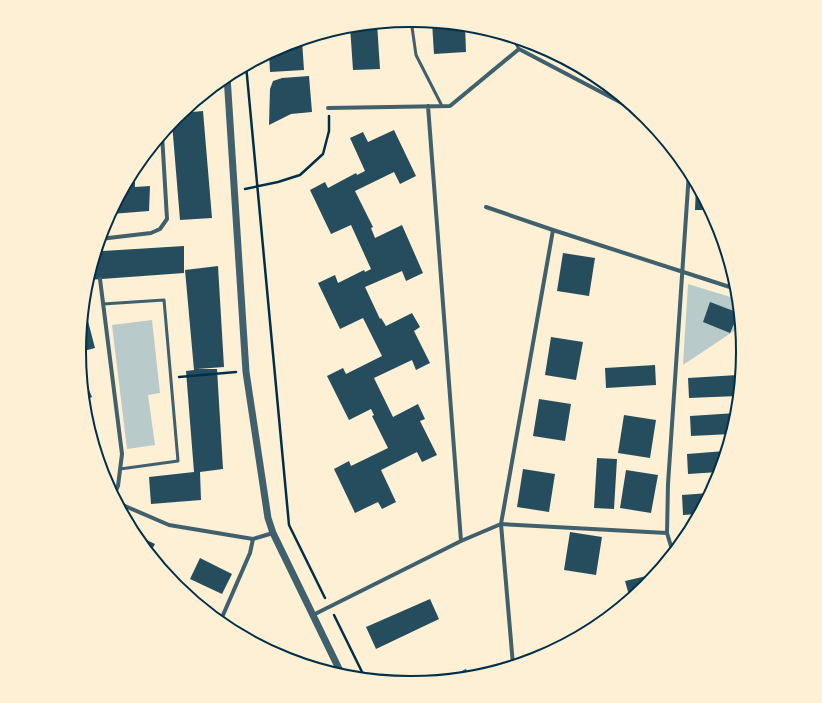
<svg xmlns="http://www.w3.org/2000/svg" width="822" height="703" font-family="Ubuntu,sans-serif">
<style>
.green{fill:#b9caca}
.building{fill:#264d5e}
.lines{fill:none;stroke-linecap:round;stroke-linejoin:round}
.path{stroke:#003049;stroke-width:2.5}
.service{stroke:#3f606c;stroke-width:3}
.minor{stroke:#3f606c;stroke-width:4}
.tertiary{stroke:#3f606c;stroke-width:7}
.rim{fill:none;stroke:#003049;stroke-width:2}
</style>
<rect width="100%" height="100%" fill="#fdf0d5"/>
<path class="green" d="M688,284l49,15 3,28 -57,38z
M152,320l8,73 -12,2 7,50 -28,4 -15,-124z"/>
<path class="building" d="M432,22l33,3 1,27 -32,2z
M377,23l3,46 -27,1 -3,-44z
M302,40l2,30 -34,2 -1,-19 15,-8z
M539,46l8,4 -5,2z
M309,76l3,36 -21,2 -22,11 1,-36 3,-8 9,-3z
M203,111l9,107 -32,2 -8,-97 9,-10z
M394,130l22,46 -16,8 -6,-12 -39,19 18,36 -2,1 4,10 27,-13 21,48 -17,8 -4,-10 -37,16 15,32 1,-1 5,8 26,-13 8,14 -6,4 16,32 -14,7 -4,-10 -38,18 19,39 25,-13 7,15 -5,2 17,34 -15,7 -5,-10 -36,18 15,32 -14,7 -4,-7 -23,11 -21,-44 15,-8 2,5 37,-18 -16,-32 2,-1 -3,-6 -22,11 -22,-44 16,-8 3,6 36,-18 -19,-38 -23,11 -22,-46 17,-8 3,8 26,-13 1,2 6,-3 -20,-44 -20,9 -21,-44 15,-8 3,6 28,-15 1,2 8,-4 -15,-33 13,-6 5,10z
M127,182h8v5l15,-1 -1,25 -38,3z
M696,185l9,16 4,9h-14z
M184,246v27l-96,7 9,-29h6l1,24 -1,-24z
M563,253l32,5 -6,38 -32,-5z
M218,266l6,101 -27,2h20l6,100 -23,3 1,28 -50,4 -2,-27 45,-5 -8,-101 8,-1 -9,-100z
M710,302l29,11 -9,20 -27,-11z
M88,321l7,27 -15,4 2,-30z
M551,337l32,5 -7,38 -31,-5z
M655,365l1,20 -50,3 -1,-20z
M82,374l10,23 -8,4z
M738,375v21l-49,2 -1,-20z
M539,399l32,5 -6,37 -32,-5z
M736,413l-5,21 -40,2 -1,-20z
M624,415l32,5 -6,38 -32,-5z
M725,451l-6,21 -31,2 -1,-20z
M597,458l20,1 -3,50 -20,-1z
M523,469l32,5 -6,38 -32,-5z
M626,470l32,5 -7,38 -31,-5z
M709,493l-11,21 -15,1 -1,-20z
M570,532l32,5 -6,38 -32,-5z
M134,534l21,10 -5,9 -15,-18z
M200,558l32,16 -10,20 -32,-15z
M655,574l-10,12 -15,13 -5,-18z
M430,599l9,20 -63,30 -10,-22z
M198,603l16,8 -2,4 -14,-11z
M300,658l3,6 -9,-3z
M466,669l3,8 -26,3z"/>
<g class="lines">
<path class="path" d="M246,65l43,460 36,73
M245,189l33,-7 22,-7 23,-21 6,-23v-15
M179,377l57,-5
M334,615l31,63"/>
<path class="service" d="M411,20l5,35 26,51
M512,37l7,12
M103,304l61,-4 14,161 -58,8"/>
<path class="minor" d="M428,106l33,435
M328,108l122,-2 69,-57 120,63
M486,207l67,23 183,59
M100,239l51,-6 9,-4 7,-10 -5,-85
M100,279l22,175 -4,32 -4,9
M118,503l51,22 84,14 20,-6
M673,553l-6,-20 1,-49 21,-312
M313,615l148,-74 40,-17 166,9
M220,622l30,-69 3,-14
M513,665l-12,-141 52,-294"/>
<path class="tertiary" d="M227,76l19,296 22,146 5,15 69,142"/>
</g>
<path d="M0 0H822V703H0ZM410 27H412A324 324 0 0 1 736 351V352A324 324 0 0 1 412 676H410A324 324 0 0 1 86 352V351A324 324 0 0 1 410 27Z" fill="#fdf0d5" fill-rule="evenodd"/>
<path class="rim" d="M410 27H412A324 324 0 0 1 736 351V352A324 324 0 0 1 412 676H410A324 324 0 0 1 86 352V351A324 324 0 0 1 410 27Z"/>
</svg>
